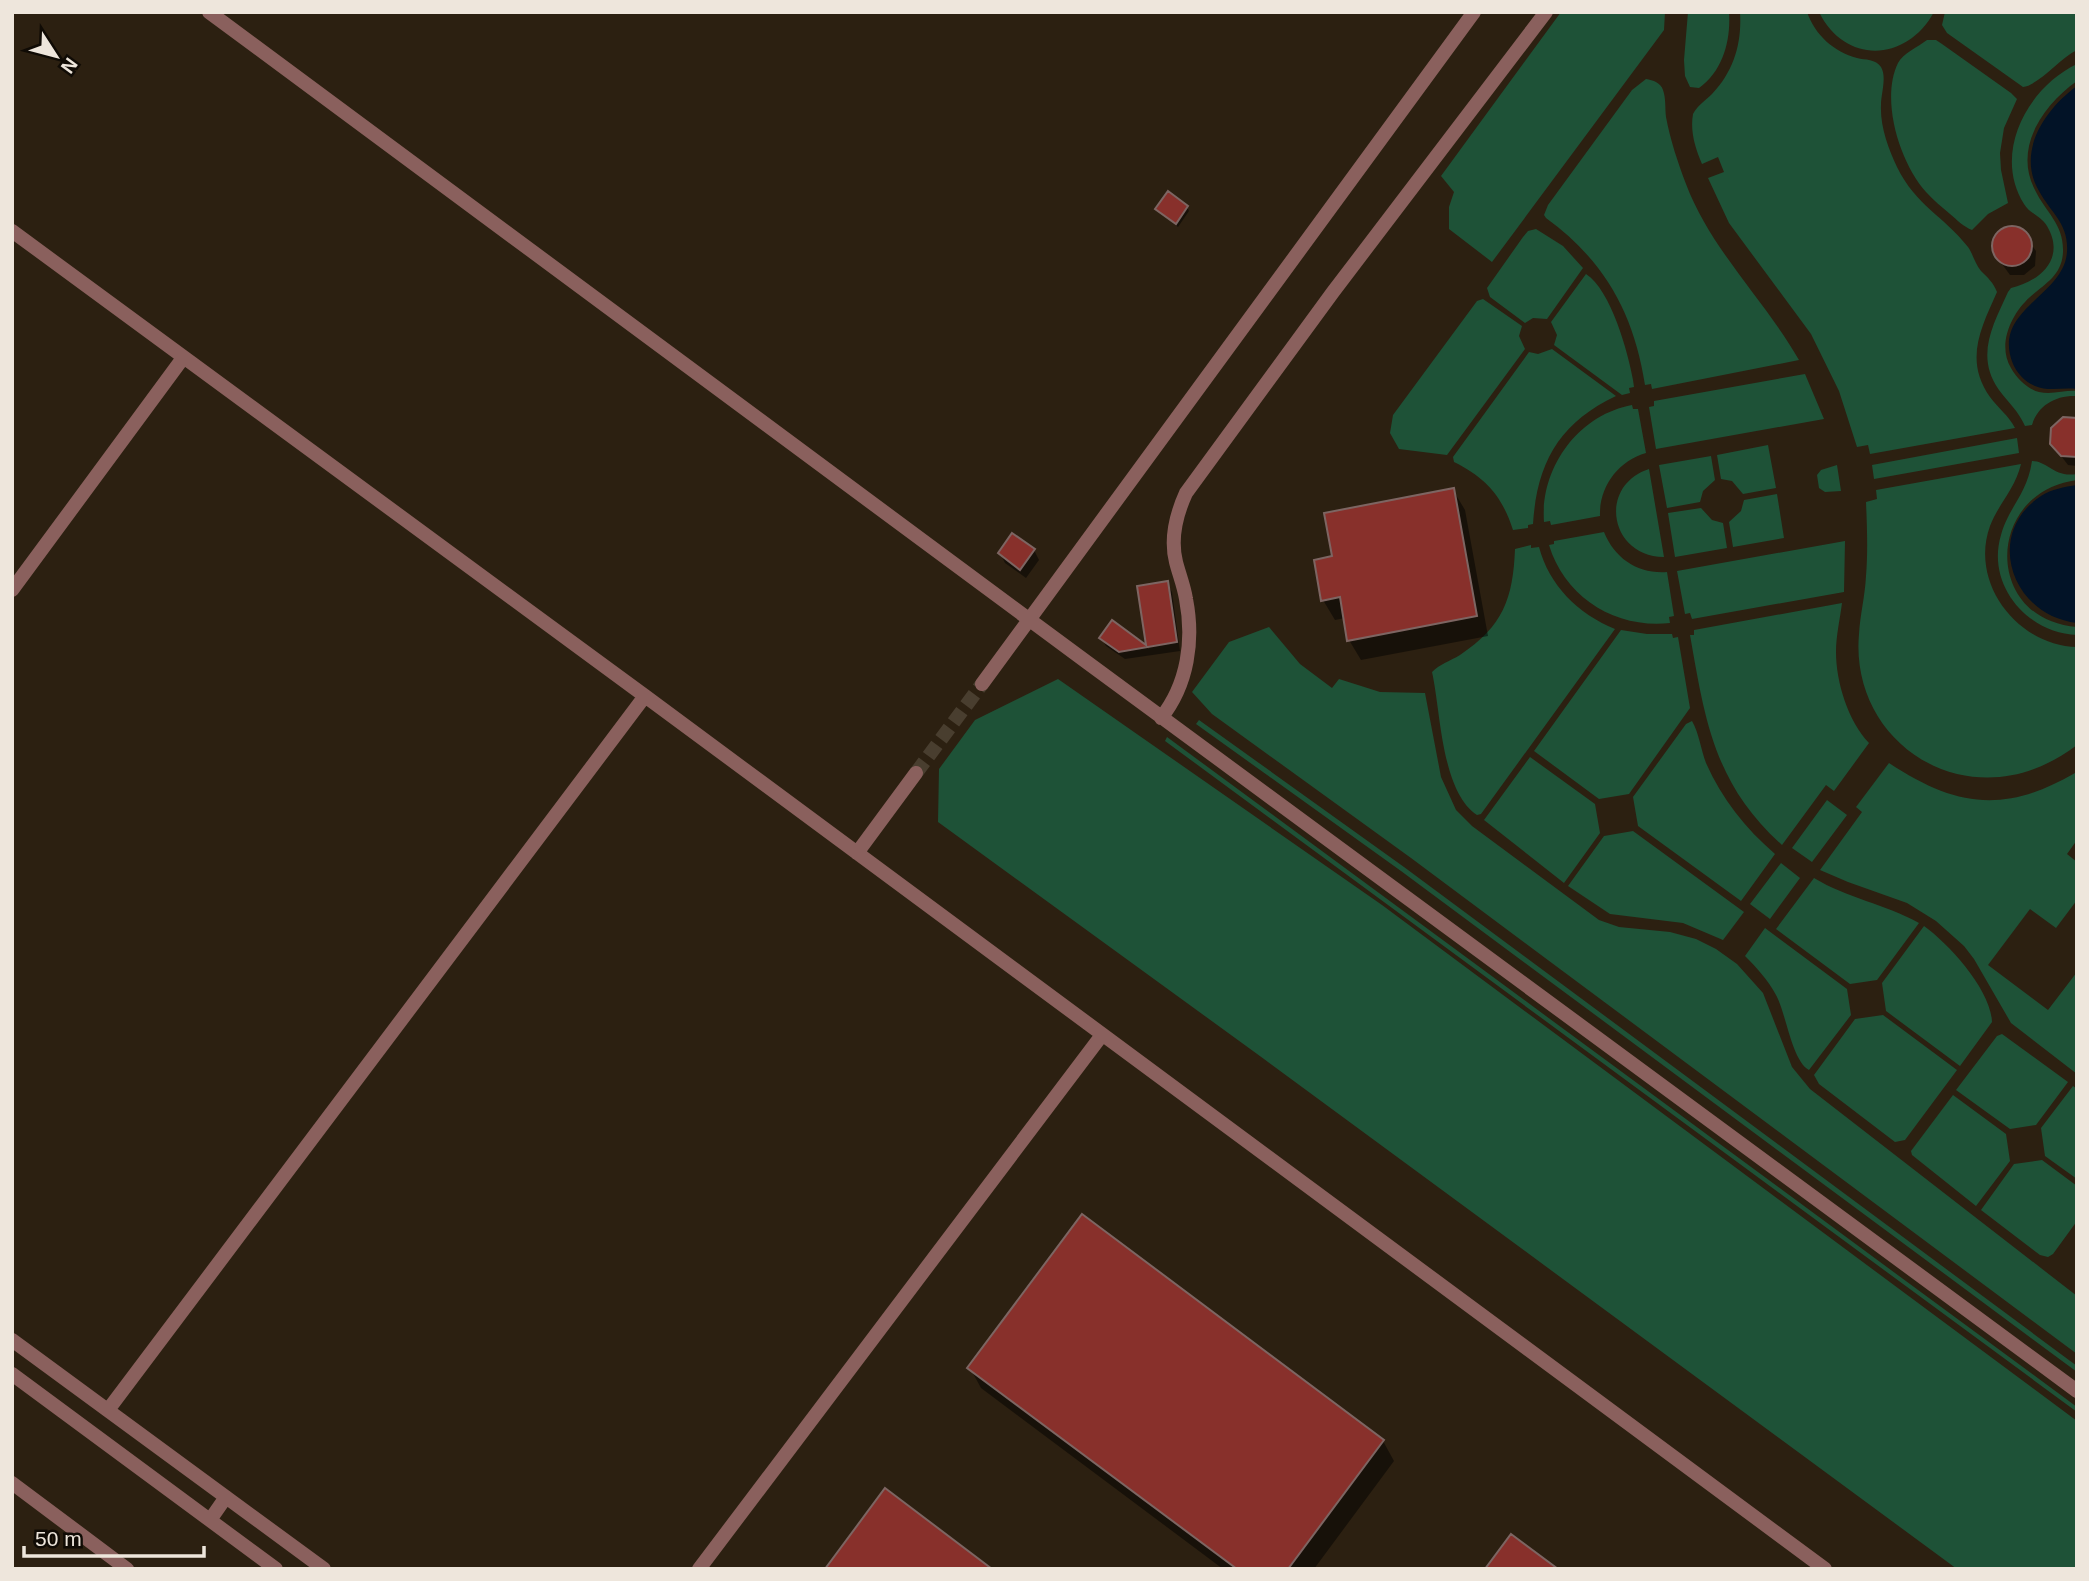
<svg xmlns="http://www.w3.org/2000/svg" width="2089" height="1581" font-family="Helvetica,sans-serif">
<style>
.green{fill:#1e5237}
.water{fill:#021327}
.shadow{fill:#0007}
.building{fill:#88302b;stroke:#7d6562;stroke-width:2}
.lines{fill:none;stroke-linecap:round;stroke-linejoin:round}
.minor-tunnel{stroke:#493e2f;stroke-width:14;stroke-dasharray:14 7;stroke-linecap:butt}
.minor{stroke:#8a605d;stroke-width:14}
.tertiary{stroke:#8a605d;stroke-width:14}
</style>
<rect width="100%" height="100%" fill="#2c2011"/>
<path class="green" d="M1561,12h104l-1,18 -172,232 -43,-33v-22l5,-15 -13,-16z
M1688,12h41c2,28 -6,59 -30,76l-9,-1 -5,-11 -1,-16z
M1740,12h67c8,23 27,40 50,46 8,2 19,1 24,9 6,10 0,27 0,38 -1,21 7,43 16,62 19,39 47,49 71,80 5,7 7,17 13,24 7,7 12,11 16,21 -16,36 -33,68 -7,105 8,11 19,19 25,31l-145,26 -2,-9 -11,2 -18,-56 -28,-57 -82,-111 -21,-45 16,-6 -6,-15 -16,7c-7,-16 -12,-33 -9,-50 5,-9 12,-13 19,-20 22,-23 30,-51 28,-82z
M1819,12h115c-27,50 -89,53 -115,0z
M1945,12h132v38c-17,8 -38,35 -54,37l-76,-54 -5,-8z
M1927,40h9l6,4 69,49 6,6 -13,29 -4,25 1,17 7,33 -20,11 -16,16c-8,-3 -15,-10 -22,-16 -8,-7 -17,-14 -24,-22 -26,-29 -46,-92 -28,-129 5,-10 20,-16 29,-23z
M2077,64v17c-34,24 -64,67 -42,109 11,23 29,34 28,62 -1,23 -17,31 -33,45 -19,17 -33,48 -19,71 6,11 17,21 28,24 13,3 26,-2 38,-1v5c-21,-1 -39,9 -45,29l-7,1c-6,-14 -17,-24 -26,-36 -24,-34 -6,-65 9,-98l3,-4c30,-7 55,-30 36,-62 -6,-10 -18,-13 -23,-22 -32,-51 4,-117 53,-140z
M1646,79c7,1 15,4 17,11 3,8 2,19 3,27 4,22 12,46 20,67 25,66 78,115 113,176l-147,29 -1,-5 -6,1c-11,-71 -40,-124 -99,-167l-2,-3 4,-10 84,-115z
M1536,229l27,17 20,22 -36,51 -14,-1 -8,5 -35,-26 -3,-9 36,-51 5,-6z
M1586,274c25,16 42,78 47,106l1,7 -5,1 1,5 -8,2 -68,-50 3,-10 -6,-13z
M1483,299l39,27 -3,10 6,13 -78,106 -48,-6 -9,-16 3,-18 84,-114z
M1552,349l64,47c-57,27 -79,67 -83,128l-5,1v3l-15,2c-11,-34 -27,-52 -59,-68l-1,-5 76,-105 9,2z
M1805,374l19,45 -168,30 -7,-42 5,-1v-5z
M1632,405l1,4h5l8,44c-28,8 -47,34 -46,63l-49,9 -1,-4 -6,1c-4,-54 34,-107 88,-117z
M2017,438l2,15 -145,26 -2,-14z
M1768,445l8,43 -33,6 -11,-13 -11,-2 -4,-24z
M1711,456l4,24 -12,11 -3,11 -33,6 -8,-43z
M2032,461c16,0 22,17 45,13v6c-92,12 -94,140 0,147v8c-50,-2 -91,-50 -76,-100 8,-29 26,-40 31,-74z
M2021,464c-6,25 -22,39 -31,62 -21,58 29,120 87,121v98c-36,27 -76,39 -120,29 -63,-16 -104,-74 -98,-140 1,-19 6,-38 7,-58 2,-24 1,-50 0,-74l11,-3 -1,-9z
M1837,465l4,26 -16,1 -6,-4 -2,-13 4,-5z
M1649,469l15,88c-54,0 -67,-71 -15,-88z
M1777,494l7,44 -51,9 -4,-25 12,-11 3,-11z
M1701,508l11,12 11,3 4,25 -52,9 -7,-44z
M1604,532c11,27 34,42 63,40l7,44 -5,1 1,6c-54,6 -105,-25 -121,-78l5,-1v-3z
M1845,541l-1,51 -152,27 -2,-6 -5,1 -8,-43z
M1531,545v3l8,-1c10,38 39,67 76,82l-134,185 -4,1c-36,-24 -36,-103 -45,-143 8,-8 18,-11 28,-17 43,-29 53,-56 55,-106z
M1842,603c-2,16 -6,33 -6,49 0,30 12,69 33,91l-35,48 -8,-6 -44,60c-68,-61 -77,-125 -92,-210h4v-5z
M1269,627l31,37 32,24 7,-9 41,13 45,1 16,84 15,33 16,16 127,94 20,7 51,5 26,7 20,10 21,15 26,29 29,74 18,22 267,207v58l-666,-496 -199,-144 -20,-22 37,-50z
M1621,630l26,4h25l1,4 5,-1 12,71 -61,86 -30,5 -65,-48z
M1058,679l324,226 695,516v148h-120l-693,-510 -326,-237 1,-53 36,-49z
M1199,720l205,147 673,499v6l-676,-501 -205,-147z
M1692,721c7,12 9,29 14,42 16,36 39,65 69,91l-34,47 -103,-75 -5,-29 53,-73z
M1167,737l910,670v5l-912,-671z
M1530,757l65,47 5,29 -36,50 -80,-63z
M1889,763c67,44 115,51 186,10l2,2v65l-10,14 10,8v38l-21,28 -26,-19 -42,56 60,45 29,-38v102l-66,-51 -37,-64 -10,-13 -28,-25 -29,-18 -59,-21 -28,-12 42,-58 -6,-5z
M1827,800l20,15 -35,47 -20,-14z
M1633,831l111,81 -21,28 -40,-17 -73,-9 -42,-28 36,-50z
M1781,863l19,15 -30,41 -20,-15z
M1814,878c33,20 71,26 105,45l-42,57 -27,4 -74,-55z
M1924,926c25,18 67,64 68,96l-32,44 -74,-55 -4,-28z
M1765,928l82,61 4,26 -42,55c-17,-9 -23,-57 -33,-75 -8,-15 -19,-27 -31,-39z
M1883,1015l74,55 -52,70 -10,2 -76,-58 -5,-9 41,-56z
M2002,1034l66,48 -32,43 -26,4 -54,-39 41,-54z
M2073,1086l4,3v90l-32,-23 -4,-28z
M1953,1095l53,39 4,27 -34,45 -64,-51 -1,-4z
M2042,1160l35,26v35l-24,33 -5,3 -8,-2 -59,-45 33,-46z"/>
<path class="water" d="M2077,86v303c-15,-2 -28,3 -42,-3 -10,-4 -18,-13 -22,-22 -22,-55 51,-67 54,-112 2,-28 -16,-39 -28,-61 -23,-39 6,-82 38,-105z
M2077,485v138c-65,-7 -94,-89 -36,-127 11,-7 23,-9 36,-11z"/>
<path class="shadow" d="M1187,207l2,4 -11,16 -21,-18z
M2006,228l14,1 16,22 -1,15 -11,9h-14l-16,-22v-15z
M2077,420v46l-9,-1 -16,-21z
M1453,490l12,20 23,126 -127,24 -12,-20 -4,-22 -10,2 -12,-20z
M1034,550l5,10 -13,18 -21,-15 -5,-10z
M1167,583l5,9 8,59 -55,8 -19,-13 -4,-8 11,-16 36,27 -10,-62z
M970,1368l413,73 11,20 -80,108h-91l-242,-181z"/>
<path class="building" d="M1168,191l20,15 -12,18 -21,-15z
M1992 246a20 20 0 1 1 40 0a20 20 0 1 1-40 0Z
M2063,417l14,1v39l-16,-1 -11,-12 1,-16z
M1454,488l23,128 -130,25 -7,-44 -19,4 -7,-41 18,-4 -8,-43z
M1012,533l23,16 -15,21 -22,-17z
M1168,581l9,61 -58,10 -20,-14 13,-18 34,25 -9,-59z
M1082,1214l302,226 -96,129h-51l-270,-201z
M885,1488l107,81h-167z
M1511,1534l47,35h-73z"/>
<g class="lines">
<path class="minor-tunnel" d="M916,773l66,-89"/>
<path class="minor" d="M209,12l879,651 989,728
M12,231l633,465 1180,873
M12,590l171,-232
M982,684l492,-672
M1161,718c27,-34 33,-78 25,-119 -2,-13 -7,-25 -10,-37 -6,-24 0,-47 10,-69l147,-201 213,-280
M857,853l59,-80
M12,1340l312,229
M12,1374l264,195
M108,1410l537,-714
M210,1520l16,-23
M699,1569l403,-534"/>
<path class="tertiary" d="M12,1483l115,86"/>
</g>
<rect width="2089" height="1581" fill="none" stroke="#eee6dc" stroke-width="28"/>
<g transform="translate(56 56) rotate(126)" stroke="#100b05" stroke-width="5" paint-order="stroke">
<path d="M0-5L12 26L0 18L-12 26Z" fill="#eee6dc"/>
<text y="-10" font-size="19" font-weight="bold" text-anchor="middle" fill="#eee6dc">N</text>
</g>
<path d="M24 1546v10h180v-10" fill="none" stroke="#eee6dc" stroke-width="3.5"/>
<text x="35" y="1546" font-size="21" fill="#eee6dc" stroke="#100b05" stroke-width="5" paint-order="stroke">50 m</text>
</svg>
